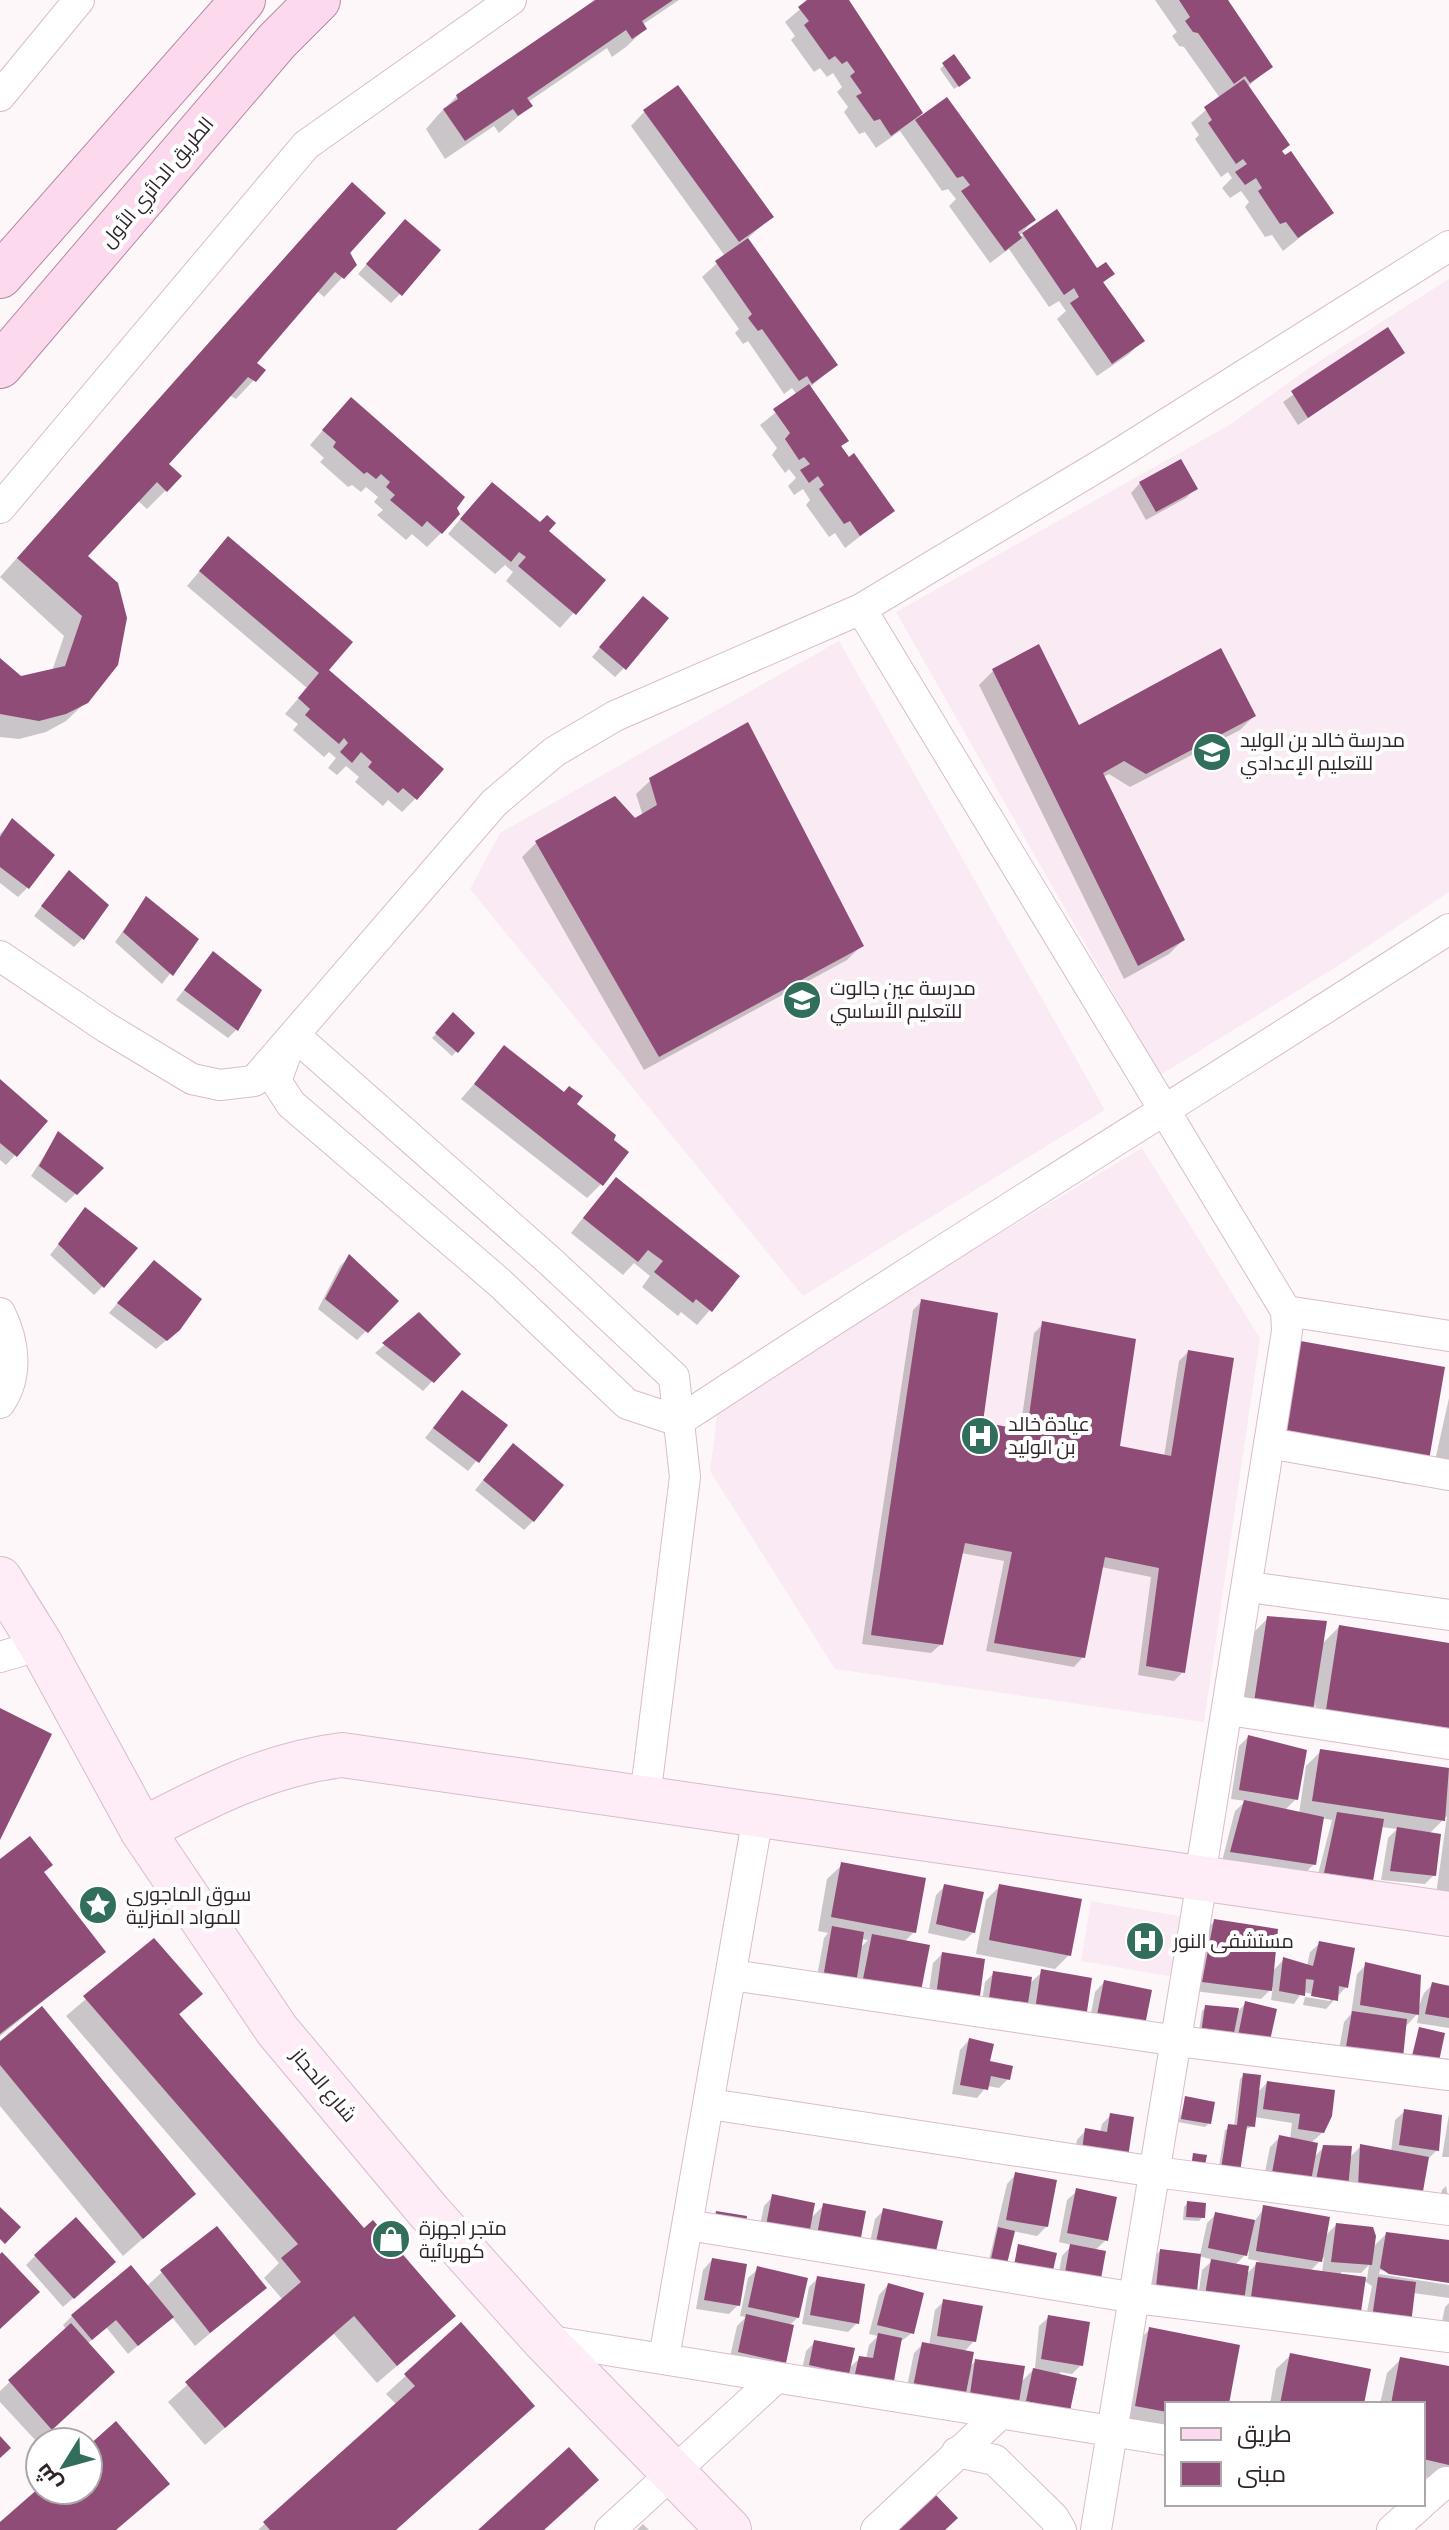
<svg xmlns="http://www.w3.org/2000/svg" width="1449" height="2530" font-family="'Crimson Pro',Cairo,serif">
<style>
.built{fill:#faeaf3}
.shadow{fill:#0003;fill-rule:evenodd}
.building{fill:#8e4c76}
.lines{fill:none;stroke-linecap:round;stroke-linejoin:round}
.street-casing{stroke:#dabbcd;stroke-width:32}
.secondary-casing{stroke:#dabbcd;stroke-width:46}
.primary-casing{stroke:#b589a3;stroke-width:46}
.street{stroke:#fff;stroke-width:30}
.secondary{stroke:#feecf7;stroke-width:44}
.primary{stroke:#fdd9ee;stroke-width:44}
.labels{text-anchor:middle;stroke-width:8;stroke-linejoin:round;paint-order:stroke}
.street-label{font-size:20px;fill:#30242b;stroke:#fff}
.poi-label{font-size:20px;fill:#30242b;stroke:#fff;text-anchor:start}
</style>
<rect width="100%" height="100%" fill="#fdf7fa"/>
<path class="built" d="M1449,279v613l-108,72 -181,111 -264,-463 335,-188 81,-58z
M839,641l266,469 -302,186 -333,-407 30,-56z
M1142,1148l118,190 -56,384 -369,-53 -125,-198 9,-69z
M1091,1901l117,20 -10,60 -117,-20z"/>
<path class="shadow" d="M598,0h81l-37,25 3,4 -19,18 -14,10 -5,-9 -79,54 2,4 -31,27 -5,-7 -49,33 -19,-30 12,-14 19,-19z
M811,0h35l77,117 110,103 -16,19 39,-27 41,59 15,3 -10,10 40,57 -14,14 -31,21 -40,-57 9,-8 -7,-10 -10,6 -40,-58 -19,14 -41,-57 7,-7 -8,-10 -6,2 -42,-60 -24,17 -11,-16 -6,2 -15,-22 4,-5 -11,-15 5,-5 -9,-14 -6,4 -7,-9 -6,4 -23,-32 4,-4 -10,-14z
M1155,0h70l46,67 -24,20 33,65 52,60 -49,39 -11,-16 -7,2 -20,-30 4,-5 -8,-11 -11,7 -8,-10 10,-10 -4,-6 -7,5 -26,-38 4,-4 -8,-12 29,-25 -36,-51 -5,-1 -7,-10 5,-4z
M944,65l21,17 -11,7 -14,-20z
M645,111l127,105 -25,23 89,126 -27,23 37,53 -6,7 53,63 -48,37 -10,-15 -6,4 -23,-32 4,-5 -7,-11 -9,6 -6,-9 8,-8 -7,-9 -4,4 -13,-18 5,-7 -17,-23 37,-30 -5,-7 -8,6 -36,-53 -5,3 -8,-11 4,-4 -37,-52 23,-21 -94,-130z
M333,204l22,60 -31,33 -8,-7 -62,73v17l-18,19 -7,-4 -63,69 13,12 -14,15 -18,18 -10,-9 -51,56v146l-20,19 -20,11 -27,7 -19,-2v-76l21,17 31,-7 12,-35 -64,-59z
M396,231l4,63 -9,9 -33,-29z
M1387,329l15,24 -104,72 -15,-23z
M337,414l104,119 -14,14 -15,-13 -6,6 -29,-25 6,-5 -9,-8 4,-5 -12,-10 -5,5 -9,-7 -4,2 -28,-25 4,-4 -14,-13z
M1140,483l56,5 -10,10 -40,22 -15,-27z
M478,498l68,34 57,48 -43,48 -54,-47 7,-9 -8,-7 -10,9 -47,-40z
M215,553l111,117 90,128 -14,14 -14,-12 -5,6 -28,-24 4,-5 -13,-11 -9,9 -9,-7 8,-10 -7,-6 -5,5 -31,-27 5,-6 -13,-10 22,-26 -120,-102z
M634,607l-10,61 -9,9 -23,-20z
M1038,647l40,81 176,-12 -14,14 -110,57 -21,-13 -6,3 80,163 -14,14 -45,25 -145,-294 14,-14z
M651,780l210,166 -14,14 -203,110 -122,-213 14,-14 107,-27 -7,-22z
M12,821l15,67 -9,9 -18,-14v-49z
M60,882l23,56 -9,9 -40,-31z
M146,899l50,41 -34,44 -47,-42z
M213,953l24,76 -9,9 -52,-38z
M453,1015l20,18 -21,23 -20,-18z
M505,1048l69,56 27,80 -14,14 -126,-99z
M0,1081l46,40 -40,44 -6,-5z
M58,1134l43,35 -35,34 -35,-27z
M602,1194l136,83 -41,48 -16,-13 -3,4 -36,-29 8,-11 -16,-13 -11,12 -52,-42z
M85,1210l18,76 -9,9 -44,-40z
M349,1257l47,44 -39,39 -39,-31 22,-43z
M145,1271l23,68 -12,10 -47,-36z
M922,1301l58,122 40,8 14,-98 9,-9 75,123 46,10 15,-96 9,-9 -5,320 -9,9 -36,-6 13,-98 -50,-10 -18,90 -9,10 -88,-16 18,-90 -43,-8 -20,91 -10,9 -69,-9 51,-334z
M419,1315l39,39 -35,37 -48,-38z
M1449,1398v79l-17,-3z
M453,1402l52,24 -37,45 -43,-33z
M504,1455l29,66 -9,9 -49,-40z
M1260,1457l166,8 -19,19z
M1268,1618l54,26 17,-17 110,18v99l-136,-20 3,-19 -19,18 -56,-7 12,-83z
M1248,1737l48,62 -11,11 14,4 7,-48 15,-15 128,19v134l-14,-2 12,-86 -18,18 5,41 -9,9 -44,-4 7,-42 9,-9 -16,-2 -9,53 -56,2 16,-62 -11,-2 -7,46 -9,9 -83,-12 13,-50 11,-10 -15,-2 8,-53z
M0,1862l42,11 62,79 -104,84z
M842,1865l72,67 -10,10 14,53 -103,-8 9,-49 4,-5 -10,-2 9,-52zM861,1939l7,1 -9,9z
M945,1886l29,46 -10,9 -36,-8 8,-38z
M1000,1886l69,69 -14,14 -79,-15 10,-54z
M1215,1921l57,51 12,-13 23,7 3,-14 10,-9 26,44 -20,22 -23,-4 2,-8 25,4v-4l-28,-5 -8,12 -23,-4 2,-13 -12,12 -67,-8 11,-61z
M154,1941l46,53 -22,22 185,215 71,103 -57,49 -43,-49 -129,111 -37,-43 115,-102 -19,-22 15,-15 -213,-247z
M942,1954l41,6 -56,45 6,-42z
M1366,1965l51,46 7,-18 9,-9 16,1v43l-32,-5 2,-11 -11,12 -71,37 7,-39 7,-8 6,-40z
M1042,1972l42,45 -104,-3 5,-32 9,-9 34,12z
M1104,1982l29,56 -45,-9 7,-37z
M1246,2003l12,50 -60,-15 4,-27 4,-4 33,3z
M1419,2029l17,36h-27z
M969,2040l19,23 20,16 -9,9 -12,-2 -10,12 -25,-4 8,-44z
M0,2044l194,150 -71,62 -123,-150z
M1244,2075l12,19 11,-11 56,49 -13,12 3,14 11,-11 25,11 12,-12 30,6 4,-32 10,-9 32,39 -9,9 -8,37 -157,-14 7,-35 9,-9 11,2 2,-17 -38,-6 -1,9 -9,4 -26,42 7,-42 9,-4 6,-47z
M1186,2099l23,24 -4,4 -27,-5z
M1449,2114v43h-7z
M1111,2115l4,57 -43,-7 5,-25 9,-10 14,3 2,-9z
M1016,2174l30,53 -9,9 -24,-5 -27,41 21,-88z
M1446,2186l3,15h-10l3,-11z
M1077,2191l29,49 -50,47 6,-31 10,-11 -13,-3 8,-42z
M773,2196l37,23 14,-14 24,51 -91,-16 7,-34z
M1188,2203l15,14 -4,4 -16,-1 1,-13z
M1264,2208l60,29 12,-12 37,22 13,-13 63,8v39l-69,-11 -1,4 70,11v13l-36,-5 -49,34 8,-41 -9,-6 -5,38 -161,-15 5,-33 11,-10 -14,-4 -52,40 4,-36 9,-9 40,4 7,-32 9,-9 38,8zM1249,2251l-1,8 11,2 -13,14 -11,-10zM1324,2257l-2,16 -12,-2zM1369,2265l-2,14 -26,-4v-3l20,1z
M884,2210l39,58 -56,-12 8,-37z
M35,2256l69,15 -41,36 -37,-42z
M712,2260l26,45 -9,9 -33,-5 7,-39z
M130,2268l16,19 16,-15 102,16 -69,58 -23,-29 -44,37 -22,-27 -19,17 11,42 -61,56 -37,-40v-11l66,-62 -3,-4 9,-9z
M758,2269l40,48 -9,9 -5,36 -9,9 -46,-10 8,-35 9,-9 -6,-1 8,-38z
M818,2278l39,45 -9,9 -46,-8 7,-37z
M888,2285l24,48 -12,9 -9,43 -53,-3 -37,-8 5,-23 9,-9 33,27 12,-11 6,1 3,-14 9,-9 -9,-2 10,-39z
M944,2301l30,40 -10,11 5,15 7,-6 44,22 15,-15 4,-42 10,-9 32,48 -9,9 -12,-2 8,38 -163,-14 9,-43 9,-9 6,1 6,-35z
M1449,2303v34l-10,-1 6,-29z
M461,2325l-66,205h-137l139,-125 -11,-11z
M1150,2329l77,75h-60v25l-45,-9 14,-77z
M1291,2355l71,49h-92l6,-35z
M1401,2359l48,9v99l-12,12 -14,-3v-72h-43l7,-31z
M643,2524l6,6h-12z"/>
<path class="building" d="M595,0h78l-31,21 5,8 -15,10 -6,-9 -99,68 6,8 -15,10 -5,-7 -48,32 -22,-32 15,-10 -2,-4z
M807,0h42l74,113 -32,23 -11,-17 -6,2 -18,-25 6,-3 -12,-17 5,-4 -8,-11 -5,3 -7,-8 -6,4 -25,-35 5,-4 -11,-14z
M1179,0h49l45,67 -23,16 -5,-7 -11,8 -36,-51 -5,-1 -8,-11 5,-4z
M954,54l17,24 -12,9 -17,-24z
M1244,79l46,66 -8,6 3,4 6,-4 43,62 -36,25 -12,-16 -6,2 -22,-33 4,-3 -6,-10 -11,7 -10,-13 12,-8 -4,-5 -7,5 -28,-41 4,-3 -8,-13z
M678,85l96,132 -35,25 -96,-132z
M947,97l89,123 -18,12 4,6 -17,13 -44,-60 9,-6 -7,-9 -6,2 -42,-58z
M352,182l34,31 -36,40 7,12 -13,14 -9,-7 -78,91 9,7 -10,12 -8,-5 -79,87 13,12 -15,16 -10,-10 -69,74 30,27 9,35 -9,47 -30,38 -22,11 -27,7 -39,-7v-56l21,18 44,-10 17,-50 -65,-58z
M1057,209l40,59 9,-6 9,12 -12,8 42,59 -33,23 -42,-61 9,-6 -5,-9 -10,7 -42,-62z
M405,219l36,31 -39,46 -36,-32z
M748,238l90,127 -26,19 -5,-8 -8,5 -37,-52 -4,2 -10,-13 4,-4 -37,-53z
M1388,327l17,26 -97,65 -17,-27z
M809,384l40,57 -8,5 8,11 5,-4 41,58 -35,25 -10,-15 -6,3 -25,-35 5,-4 -6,-9 -9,7 -9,-13 10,-6 -6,-7 -5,3 -14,-21 5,-6 -17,-24z
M351,397l114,100 -8,11 3,6 -18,20 -15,-13 -5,6 -32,-27 5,-5 -9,-8 4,-5 -9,-8 -5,5 -9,-7 -3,2 -31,-27 3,-5 -14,-12z
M1181,459l17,30 -42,23 -17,-30z
M492,482l48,40 7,-7 9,8 -7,8 57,49 -30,35 -58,-49 8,-9 -7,-5 -8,10 -51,-43z
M228,536l125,106 -24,28 115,99 -27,31 -14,-12 -5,5 -30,-26 4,-5 -11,-10 -9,11 -12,-11 8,-9 -4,-5 -5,6 -34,-29 5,-6 -12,-11 21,-25 -120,-102z
M643,596l26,22 -43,52 -27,-23z
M1039,644l40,81 142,-77 35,68 -110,58 -22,-13 -21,12 82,167 -47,26 -146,-297z
M748,722l116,224 -205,111 -124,-216 80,-45 20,22 22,-13 -8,-27z
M12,818l43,37 -26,34 -29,-22v-30z
M69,870l40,35 -25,35 -43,-34z
M146,896l53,43 -26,37 -50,-44z
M213,951l49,39 -24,41 -54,-41z
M453,1012l22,21 -17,20 -23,-20z
M504,1045l60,47 5,-6 14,10 -6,8 39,31 -2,5 15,12 -26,34 -129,-102z
M0,1079l48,42 -31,36 -17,-14z
M58,1131l46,37 -27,27 -38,-29z
M616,1177l124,99 -28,36 -16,-13 -3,4 -39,-31 9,-11 -15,-11 -10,12 -55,-44z
M85,1207l53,41 -34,40 -46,-44z
M349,1254l50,47 -31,32 -43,-34z
M154,1260l48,39 -22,31 -13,11 -50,-38z
M921,1299l77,14 -15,109 44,9 15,-110 94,18 -16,107 51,10 17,-106 46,8 -49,315 -39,-7 13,-98 -54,-11 -20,101 -91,-15 18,-91 -47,-9 -22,102 -72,-10z
M419,1312l42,42 -27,29 -52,-40z
M1295,1340l150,27 -17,99 -150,-28z
M462,1390l46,35 -29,38 -46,-35z
M513,1443l51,42 -30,37 -51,-42z
M1267,1616l60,5 -14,89 -59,-8z
M1339,1625l110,18v85l-123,-18z
M0,1708l52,26 -52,106z
M1248,1735l59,15 -9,50 -59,-10z
M1320,1749l129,19 -4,53 -133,-20z
M1244,1800l80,17 -8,48 -86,-13z
M1337,1812l47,7 -11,62 -49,-8z
M1397,1827l44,7 -5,42 -46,-5z
M30,1836l23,29 -9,7 62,80 -106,82v-175z
M841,1862l85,16 -10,55 -85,-16z
M944,1884l40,8 -9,41 -39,-9z
M999,1884l83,15 -11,57 -82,-16z
M1214,1919l64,10 -6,62 -70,-9z
M832,1926l32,6 -8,52 -33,-6z
M872,1934l58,11 -10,51 -58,-12z
M154,1938l49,56 -24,20 185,214 9,-8 83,96 -59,50 -43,-50 -129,112 -40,-46 116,-100 -20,-24 17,-14 -215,-248z
M1319,1941l36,7 -7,40 -9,-2 -1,15 -27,-5 3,-16 -8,-1 -1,17 -26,-5 4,-34 30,9z
M942,1952l43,7 -6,44 -43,-7z
M1365,1962l56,13 -2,40 -59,-10z
M1041,1969l51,9 -6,40 -51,-8z
M993,1971l39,6 -5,33 -39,-5z
M1104,1980l48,10 -8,40 -48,-10z
M1432,1982l17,4v32l-24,-4z
M1245,2001l32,8 -8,36 -32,-4z
M1205,2005l34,3 -7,35 -31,-9z
M42,2006l154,188 -53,45 -143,-174v-24z
M1352,2011l55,8 -4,39 -58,-5z
M1419,2027l26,6 -7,33 -27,-5z
M969,2038l25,6 -4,17 23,5 -3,14 -19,-4 -3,14 -28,-5z
M1243,2073l18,2 -6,52 -8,-1 -7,46 -19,-3 7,-45 9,1z
M1267,2081l68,9 -3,26 -8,17 -26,-4 2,-15 -37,-5z
M1185,2096l30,6 -4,22 -30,-5z
M1404,2109l38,6 -3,36 -40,-6z
M1110,2113l24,4 -7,47 -46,-7 4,-29 22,4z
M1279,2135l39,8 -7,38 -39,-8z
M1360,2144l69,13 -7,40 -64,-9z
M1323,2145l29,1 -4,42 -32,-8z
M1193,2153l14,2 -3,15 -13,-2z
M1015,2172l42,8 -9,47 -42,-7z
M1076,2188l41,9 -9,44 -41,-8z
M772,2194l43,9 -7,37 -43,-9z
M1187,2201l19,2 -1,15 -19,-1z
M823,2203l43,8 -7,37 -43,-8z
M1263,2205l67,12 -8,45 -66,-11z
M0,2207l21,20 -16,17 -5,-5z
M883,2208l60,13 -9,39 -59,-13z
M716,2211l31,5 -2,14 -31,-5z
M1215,2212l40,8 -8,36 -39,-8z
M76,2217l40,45 -42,37 -40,-44z
M1336,2223l37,4 3,9 -4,29 -41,-3z
M217,2226l50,62 -57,45 -50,-63z
M998,2227l17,4 -10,41 -16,-4z
M1386,2232l63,8v43l-60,-9 -9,-6z
M1018,2244l39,9 -6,26 -38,-8z
M1070,2244l36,7 -6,33 -36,-6z
M1160,2249l41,5 -4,38 -41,-5z
M2,2252l38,40 -40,37v-75z
M712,2258l35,6 -7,42 -36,-6z
M1211,2259l38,7 -5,35 -39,-6z
M1256,2262l110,15 -6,42 -110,-15z
M131,2265l43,52 -36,29 -22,-26 -24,20 -21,-25z
M757,2266l51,12 -9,40 -51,-11z
M817,2276l48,8 -6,40 -49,-9z
M1378,2277l38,5 -5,42 -39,-6z
M888,2283l36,10 -10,41 -37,-9z
M943,2299l40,7 -7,36 -39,-6z
M746,2314l48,11 -8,38 -48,-11z
M1048,2315l42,7 -7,44 -42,-7z
M461,2322l74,84 -139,124h-126l-7,-8 152,-136 -11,-12z
M71,2323l44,49 -63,58 -44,-50z
M1149,2327l91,18 -11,59h-62v8l-32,-6z
M878,2333l24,5 -9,48 -39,-8 5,-22 14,2z
M814,2340l41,8 -6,26 -40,-9z
M922,2342l52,10 -9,46 -52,-11z
M1290,2353l81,16 -7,35h-84z
M1400,2357l49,9v99l-26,-6v-55h-32z
M975,2359l50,7 -7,42 -49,-7z
M1033,2368l44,10 -7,33 -44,-10z
M116,2421l54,63 -54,46h-116v-8l40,-35 48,3v-44z
M0,2436l11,12 -11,10z
M569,2447l30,33 -55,50h-66z
M933,2492l25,26 -13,12h-52z"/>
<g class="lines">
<defs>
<path id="street" d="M0,96l79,-96
M0,508l306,-363 205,-145
M861,609l425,702 1,20 -84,527
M0,956l107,72 85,51 28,6 34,-4 240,-278 60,-51 61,-36 246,-107 251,-151 337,-212
M294,1035l257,227 123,115 11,100 -40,321
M289,1046l-13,35 15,23 209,179 127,121 52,17
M1286,1311l163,25
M0,1313c14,28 19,62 0,90
M679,1421c254,-168 514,-327 770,-492
M1269,1443l180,32
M1249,1587l200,28
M0,1657l41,-12
M1229,1710l220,34
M732,1975l446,66 271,34
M710,2104l446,68 293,38
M688,2225l448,73 313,39
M544,2340l623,100
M664,2358l94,-542
M957,2452l38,8 59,58 7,12
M1423,2502l23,-20
M610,2530l165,-151
M876,2530l123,-115
M1096,2530l106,-650
M1392,2530l29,-26"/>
<path id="secondary" d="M0,1579l41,66 101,185 135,200 153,183 114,127 185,190
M142,1830c65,-34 126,-66 200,-75l1107,159"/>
<path id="primary" d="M0,276l243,-276
M0,366l277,-325 41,-41"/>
</defs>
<use href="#street" class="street-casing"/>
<use href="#secondary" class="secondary-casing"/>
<use href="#primary" class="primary-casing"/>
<use href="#street" class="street"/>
<use href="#secondary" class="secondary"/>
<use href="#primary" class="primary"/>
</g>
<defs>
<symbol id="school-disc" viewBox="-11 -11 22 22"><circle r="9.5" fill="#316f5c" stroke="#fff"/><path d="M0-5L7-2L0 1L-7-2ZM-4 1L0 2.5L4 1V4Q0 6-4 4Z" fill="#fff"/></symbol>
<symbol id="hospital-disc" viewBox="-11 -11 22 22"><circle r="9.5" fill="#316f5c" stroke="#fff"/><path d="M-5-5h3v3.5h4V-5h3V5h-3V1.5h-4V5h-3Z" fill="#fff"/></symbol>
<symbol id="sight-disc" viewBox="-11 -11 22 22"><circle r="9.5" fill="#316f5c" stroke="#fff"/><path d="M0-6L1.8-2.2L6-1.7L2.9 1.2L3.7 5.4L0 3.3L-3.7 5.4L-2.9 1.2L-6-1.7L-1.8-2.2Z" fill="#fff"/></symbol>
<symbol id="shop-disc" viewBox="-11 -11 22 22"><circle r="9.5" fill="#316f5c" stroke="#fff"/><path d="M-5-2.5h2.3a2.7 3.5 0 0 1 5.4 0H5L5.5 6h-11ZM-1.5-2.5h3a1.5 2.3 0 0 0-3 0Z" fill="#fff"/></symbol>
</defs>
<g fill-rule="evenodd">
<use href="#school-disc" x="1190" y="730" width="44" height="44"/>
<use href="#school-disc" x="780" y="978" width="44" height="44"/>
<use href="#hospital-disc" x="958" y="1414" width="44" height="44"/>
<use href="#sight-disc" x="76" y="1883" width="44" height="44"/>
<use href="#hospital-disc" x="1123" y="1919" width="44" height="44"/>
<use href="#shop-disc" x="369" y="2217" width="44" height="44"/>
</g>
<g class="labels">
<g class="street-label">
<text transform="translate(157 182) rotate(-50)" y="7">الطريق الدائري الأول</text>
<text transform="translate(324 2085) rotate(50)" y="7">شارع الحجاز</text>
</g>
<g class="poi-label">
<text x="1240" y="747">مدرسة خالد بن الوليد<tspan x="1240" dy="23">للتعليم الإعدادي</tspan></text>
<text x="830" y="995">مدرسة عين جالوت<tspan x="830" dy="23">للتعليم الأساسي</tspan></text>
<text x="1008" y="1431">عيادة خالد<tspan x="1008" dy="23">بن الوليد</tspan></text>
<text x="126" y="1901">سوق الماجوري<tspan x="126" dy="23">للمواد المنزلية</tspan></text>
<text x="1173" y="1948">مستشفى النور</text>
<text x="419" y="2235">متجر اجهزة<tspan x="419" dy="23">كهربائية</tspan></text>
</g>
</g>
<rect x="1165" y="2402" width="260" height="104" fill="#ffffff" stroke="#aca7aa" stroke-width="2"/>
<rect x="1181" y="2428" width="40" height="12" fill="#fdd9ee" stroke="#aca7aa" stroke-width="2"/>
<text x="1237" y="2442" font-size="24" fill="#30242b">طريق</text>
<rect x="1181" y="2462" width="40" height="24" fill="#8e4c76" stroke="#aca7aa" stroke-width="2"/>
<text x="1237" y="2482" font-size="24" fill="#30242b">مبنى</text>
<g transform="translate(64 2466) rotate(233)"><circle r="38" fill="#ffffff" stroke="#aca7aa" stroke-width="2"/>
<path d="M0-6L14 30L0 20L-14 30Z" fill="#316f5c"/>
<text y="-12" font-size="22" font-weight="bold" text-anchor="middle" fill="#30242b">ش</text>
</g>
</svg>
